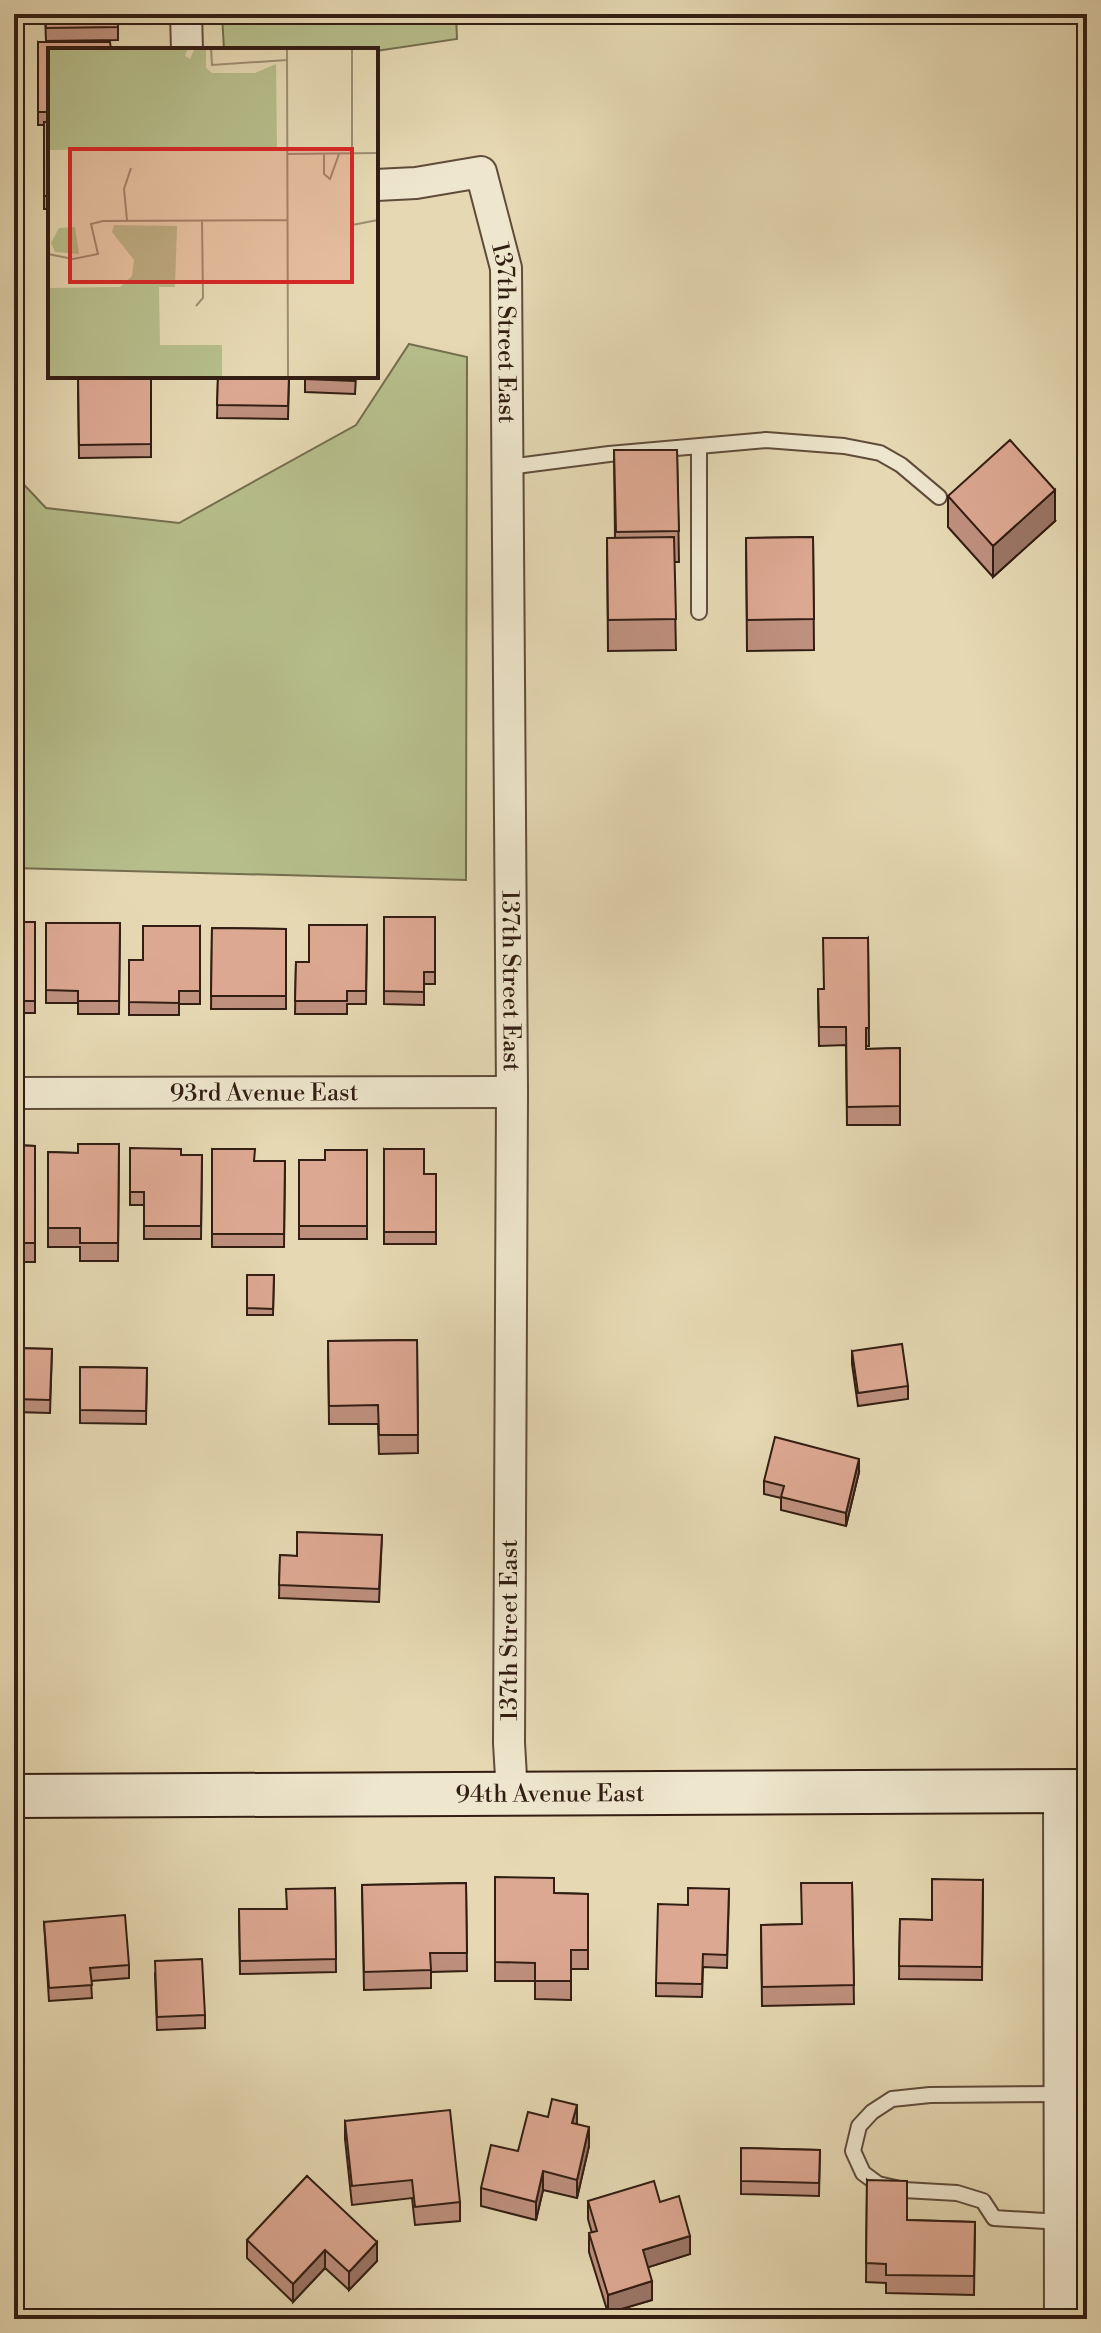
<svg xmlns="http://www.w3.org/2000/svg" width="1101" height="2333" font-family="'Libre Bodoni',serif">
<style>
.green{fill:#b6be8b;stroke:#746e4f;stroke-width:2}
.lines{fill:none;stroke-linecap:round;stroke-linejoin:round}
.service-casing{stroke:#604c3b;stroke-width:18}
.minor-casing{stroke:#604c3b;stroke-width:34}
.tertiary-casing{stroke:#604c3b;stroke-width:40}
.secondary-casing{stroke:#331e13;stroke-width:46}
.service{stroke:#eee6cd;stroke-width:14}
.minor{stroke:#eee6cd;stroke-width:30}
.tertiary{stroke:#eee6cd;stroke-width:36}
.secondary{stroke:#eee6cd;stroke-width:42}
.wall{fill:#be907e;stroke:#331e13;stroke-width:2}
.shaded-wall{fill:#9b7666;stroke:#331e13;stroke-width:2}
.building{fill:#dda892;stroke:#331e13;stroke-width:2}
.labels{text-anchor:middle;stroke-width:7;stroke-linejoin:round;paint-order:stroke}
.street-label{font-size:24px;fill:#331e13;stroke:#eee6cd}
.inset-road{fill:none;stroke:#9e8e72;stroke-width:2}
.view{fill:#d62828;fill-opacity:0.15;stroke:#d62828;stroke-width:4}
.inset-edge{fill:none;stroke:#331e13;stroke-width:4}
</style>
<rect width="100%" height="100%" fill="#e5d8b2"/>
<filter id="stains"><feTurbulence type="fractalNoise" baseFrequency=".0025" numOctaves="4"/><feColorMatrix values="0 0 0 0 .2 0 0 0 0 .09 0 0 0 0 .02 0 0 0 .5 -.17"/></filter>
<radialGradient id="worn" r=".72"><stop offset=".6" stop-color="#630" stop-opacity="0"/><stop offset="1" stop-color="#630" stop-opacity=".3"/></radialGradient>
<path class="green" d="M222,14h234l1,25 -81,12 -152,-1z
M409,344l58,13 -1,523 -452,-12v-394l32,34 133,15 177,-98z"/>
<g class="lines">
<defs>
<path id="service" d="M699,446v166
M508,467l101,-13 157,-14 78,6 36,7 21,12 38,32
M1061,2222l-67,-4 -11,-17 -26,-8 -53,-3 -26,-6 -15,-11 -10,-22 6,-25 13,-14 20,-13 38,-4 132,-1"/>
<g id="minor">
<path d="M186,14l1,36"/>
<path id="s1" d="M376,185l40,-2 65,-11 25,96 6,824 -3,651 3,51"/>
<path id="s2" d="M14,1093l498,-1"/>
</g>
<path id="tertiary" d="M1062,1791l1,528"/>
<g id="secondary">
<path id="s3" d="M14,1796l1073,-5"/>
</g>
</defs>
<use href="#service" class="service-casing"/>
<use href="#minor" class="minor-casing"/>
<use href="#tertiary" class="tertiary-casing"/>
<use href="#secondary" class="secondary-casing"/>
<use href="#service" class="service"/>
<use href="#minor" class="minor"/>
<use href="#tertiary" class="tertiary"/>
<use href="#secondary" class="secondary"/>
</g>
<path class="wall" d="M45,14h73v26l-72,1z
M38,42l12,8v241l-2,-82h-4v-84h-6z
M78,376h73v81l-72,1z
M218,376h71l-1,43 -71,-1z
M305,376h51l-1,18 -50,-2z
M614,450h63l2,112h-5l2,88 -68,1 -1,-113h8z
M948,496l107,25 -62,56 -45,-50z
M813,537l1,113 -67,1 -1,-113z
M384,917h51v67h-11v21l-40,-1z
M14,922h21v91h-21z
M46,923h74l-1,91h-41v-11h-32z
M367,925l-1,79h-19v10h-52l1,-52h13z
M200,926v78h-21v11h-50v-55h14z
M212,928l74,1v80h-75z
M868,938l1,108h-3v3l34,-1v77h-53l-1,-80 -27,1 -1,-57h5z
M119,1144l-1,117h-38v-14h-32v-95l30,1z
M14,1145l21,1v116h-21z
M130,1148l51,7h21l-1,84h-57v-34h-14z
M212,1149l43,12h30l-1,86h-72z
M384,1149l40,25h12v70h-52z
M367,1150v89h-68v-79h26z
M247,1275h27l-1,40h-26z
M417,1340l1,113 -39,1 -1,-30h-49l-1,-83z
M14,1348l38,1 -2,64 -36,-1z
M852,1351l56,35v13l-50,7 -6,-42z
M80,1367l67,1 -1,56 -66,-1z
M859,1472l-13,54 -65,-16v-12l-17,-4v-13z
M382,1535l-3,67 -100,-4 1,-43 17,1z
M495,1877l59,16 34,1v75h-17v31l-36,-1v-18h-40z
M983,1880l-1,100 -83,-1 1,-60 32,1z
M466,1883l1,88 -36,1v16l-67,2 -2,-105z
M852,1883l2,121 -92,2 -1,-81 41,-1z
M335,1888l1,84 -96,2 -1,-65h47z
M729,1889l-2,79 -24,-1 -1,30 -46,-1v-13l32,-78z
M44,1922l85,43v13l-38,3 1,17 -43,3z
M155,1974l50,41v13l-48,2z
M345,2121l115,81v19l-45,4 -3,-27 -60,7 -7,-66z
M576,2124l13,22 -12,52 -34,-8 -7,30 -55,-14v-18l37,-37z
M741,2148l79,2 -1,46 -78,-2z
M307,2176l70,85 -28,29 -24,-22 -32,34 -46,-44v-18z
M867,2180l40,40 68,2 -1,73 -88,-2v-10l-20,-1z
M588,2201l72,1 30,52 -42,13 4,33 -44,13 -19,-61v-19h3l-4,-14z"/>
<path class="shaded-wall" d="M1055,490v31l-62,56v-31z
M859,1459v13l-13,54v-13z
M577,2105v19l-5,18v-19z
M589,2127v19l-12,52v-18z
M543,2171v19l-7,30v-18z
M690,2236v18l-47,15v-19z
M377,2242v19l-28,29v-18z
M325,2250v18l-32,34v-18z
M652,2281v19l-44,13v-18z"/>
<path class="building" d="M45,14h73v13l-72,1z
M38,42h72l1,8h-61v62h-12z
M44,122h6v74h-6z
M48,207h2v72z
M78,376h73v68l-72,1z
M218,376h71l-1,30 -71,-1z
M305,376h50v5l-50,-2z
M1010,440l45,50 -62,56 -45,-50z
M614,450h63l2,81 -63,1z
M674,537l2,82 -68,1 -1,-82z
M813,537l1,82 -67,1 -1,-82z
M384,917h51v55h-11v20l-40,-1z
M14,922h21v79h-21z
M46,923h74l-1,78h-41v-10l-32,-1z
M309,925h58l-1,66h-19v10h-52l1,-39h13z
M143,926h57v65h-21v12l-50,-1v-42h14z
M212,928l74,1v67h-75z
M823,938h45l1,90h-3v21l34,-1v58l-53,1 -1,-80h-27l-1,-38h6z
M78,1144h41l-1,99h-38v-15h-32v-76l30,1z
M14,1145l21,1v97h-21z
M130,1148l51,1v6h21l-1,71h-57v-34h-14z
M212,1149h43l-1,12h31l-1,73h-72z
M384,1149h40v25h12v58h-52z
M325,1150h42v76h-68v-66h26z
M247,1275h27l-1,34 -26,-1z
M417,1340l1,95h-39l-1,-30 -49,1 -1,-65z
M902,1344l6,42 -50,7 -6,-42z
M14,1348l38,1 -2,51 -36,-1z
M80,1367l67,1 -1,43 -66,-1z
M775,1437l84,22 -13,54 -65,-16 3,-11 -20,-5z
M297,1532l85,3 -3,54 -100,-4 1,-30 17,1z
M495,1877l59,1v15l34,1v56h-17v31h-36v-18l-40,-1z
M932,1879l51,1 -1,87 -83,-1 1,-47 32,1z
M466,1883l1,70h-37l1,17 -67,2 -2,-87z
M801,1883h51l2,102 -92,2 -1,-62 41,-1z
M335,1888l1,71 -96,2 -1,-52h48l-1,-20z
M688,1888l41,1 -2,66 -24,-1 -1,30 -46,-1 2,-79 30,1z
M125,1915l4,50 -39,3 2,17 -43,3 -5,-66z
M202,1959l3,56 -48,2 -2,-56z
M552,2099l25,6 -5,18 17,4 -12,53 -34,-9 -7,31 -55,-14 10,-43 27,6 10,-39 20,5z
M450,2110l10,92 -45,5 -3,-27 -60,6 -7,-65z
M741,2148l79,2 -1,33 -78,-2z
M307,2176l70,66 -28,30 -24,-22 -32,34 -46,-44z
M867,2180l40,1v39l68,2 -1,54 -88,-1v-11l-20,-1z
M654,2181l6,21 19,-6 11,40 -47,14 9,31 -44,14 -19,-62 8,-2 -9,-30z
M628,2311l2,8h-31z"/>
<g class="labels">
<g class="street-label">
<text dy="8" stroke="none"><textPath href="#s1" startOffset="270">137th Street East</textPath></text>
<text dy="8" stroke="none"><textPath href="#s1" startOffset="918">137th Street East</textPath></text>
<text dy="8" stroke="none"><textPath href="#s2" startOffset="250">93rd Avenue East</textPath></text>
<text transform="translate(509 1630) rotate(-90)" y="8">137th Street East</text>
<text dy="8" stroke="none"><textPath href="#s3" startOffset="536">94th Avenue East</textPath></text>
</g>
</g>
<g transform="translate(48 48)">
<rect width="330" height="330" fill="#e5d8b2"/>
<path d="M0,0h140l-3,8 5,3 5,-11h11v20l6,5h43l21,-9 1,83 -229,3zM66,177l63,1 -2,61h-16l1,58h62v33h-174v-90l72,-1 12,-11 2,-16 -22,-28zM27,179l4,27 -24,-2 -4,-9 8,-15z" fill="#b6be8b"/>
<path class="inset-road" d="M163,0l1,17 75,-5M239,0l1,330M276,105v21l6,5 9,-25M304,105v-105M239,106l91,-1M79,172l-3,-31 7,-21M304,177l26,-5M0,206l25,5 25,-5 -7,-30 12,-3 184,-1M148,258l7,-8 -1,-78"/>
<path class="view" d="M22,101h282v133h-282z"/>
<rect width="330" height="330" class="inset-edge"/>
</g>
<rect width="1101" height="2333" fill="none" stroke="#e5d8b2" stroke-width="48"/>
<rect x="16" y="16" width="1069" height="2301" fill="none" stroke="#331e13" stroke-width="4"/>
<rect x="24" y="24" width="1053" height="2285" fill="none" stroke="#331e13" stroke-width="2"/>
<rect width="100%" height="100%" filter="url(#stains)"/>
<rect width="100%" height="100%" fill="url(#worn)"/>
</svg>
